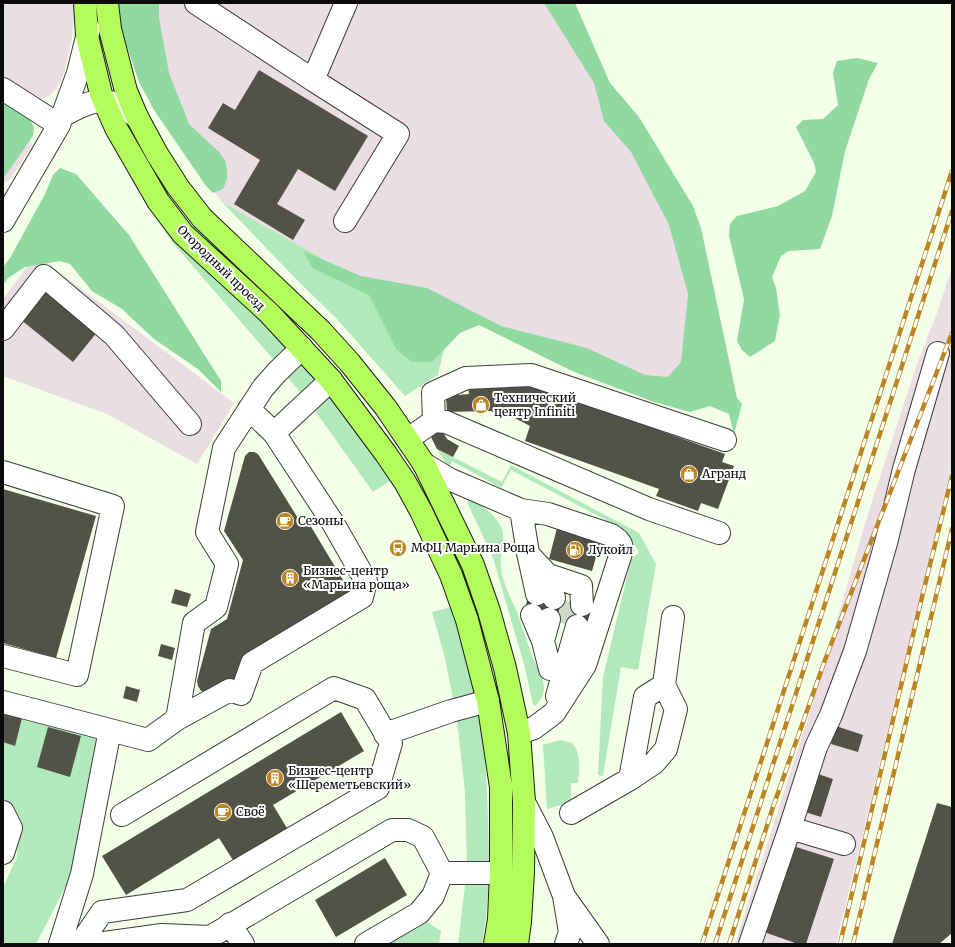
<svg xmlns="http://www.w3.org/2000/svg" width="955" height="947" font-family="Merriweather,serif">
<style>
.industrial{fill:#eadde3}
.green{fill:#b1e9bb}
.forest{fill:#90daa2}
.building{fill:#525346}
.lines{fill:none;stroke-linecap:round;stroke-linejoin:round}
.minor-tunnel{stroke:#d0dac6;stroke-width:22;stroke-dasharray:22 11;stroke-linecap:butt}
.minor-casing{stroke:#3d3d3d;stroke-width:24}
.major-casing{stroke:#1b1b1b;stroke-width:24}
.minor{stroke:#fff;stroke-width:22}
.major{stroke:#b3fc5b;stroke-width:22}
.rail-casing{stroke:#bc8521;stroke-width:4.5}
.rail{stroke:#fff;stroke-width:3;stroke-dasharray:9;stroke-linecap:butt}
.labels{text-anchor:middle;stroke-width:4;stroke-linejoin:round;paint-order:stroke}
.street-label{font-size:12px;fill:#0a0a0a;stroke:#fff}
.poi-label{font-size:12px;fill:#0a0a0a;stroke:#fff;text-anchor:start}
</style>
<rect width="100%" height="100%" fill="#f3ffe7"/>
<path class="industrial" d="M3,3h72l-3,35 -8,35 -4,10 -5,7 -6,6 -7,3 -39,-23z
M134,3h431l38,71 96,154 -11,176 -345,-134 -121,-68 -22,-30z
M3,113l24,14 5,18 -22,35 -7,3z
M36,255l198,148 -37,61 -90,-50 -104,-38v-77z
M952,268v197l-116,479h-101l75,-232 58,-198 49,-150 20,-51z"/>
<path class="green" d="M127,171l24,34 136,141 -14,13 -101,-117 -24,-35z
M222,202l121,68 109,46 -14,59 -33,21 -69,-78 -37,-36z
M303,364l16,18 -16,13 -16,-18z
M328,394l49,66 13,21 -17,11 -60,-84z
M437,449l65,33 9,-17 128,68 17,31 -18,106 -17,-3 -18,109 -5,-1 5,-98 28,-117 8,-8 -14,-22 -114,-60 -10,18 -49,-27 -3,8z
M470,498c12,8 24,15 31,29 6,13 -2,26 0,39 1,16 10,32 16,46 5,14 9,27 14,41 4,12 14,24 13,37 -1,7 -5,12 -9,16l-2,-2 -9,-40 -31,-106 -26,-56z
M451,607l6,17 18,71 -22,4 -8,-41 -13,-46z
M3,708l100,28 -35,146 -32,62h-33v-57l14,-29 1,-31 -15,-27z
M479,716c9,50 9,100 10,151h-22l-2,-75 -8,-72z
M560,740l12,3c10,12 7,25 6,40h-7v19l-24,7 -4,-64z
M466,878l23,2 -3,37 -4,27h-24z
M427,922l14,9 -2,13h-49z"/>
<path class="forest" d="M117,3h42v15l10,55 20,51 30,28 6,8 2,10v9l-4,10 -10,4 -7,-7 -52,-76 -15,-28 -21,-62z
M544,3h31l35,80 29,34 54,89 8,22 36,170 5,6 -8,30 -5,-20 -19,-8 -20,6 -39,-11 -79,-30 -93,-46 -19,8 -28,29h-20l-16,-13 -27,-54 -57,-27 -9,-17 58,25 66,12 74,38 86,22 58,27 23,2 13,-15 7,-68 -19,-69 -38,-73 -27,-31 -10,-38z
M857,58l21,5 -9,16 -24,72 -13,65 -12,33 -31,2 -8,5 -9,21 4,11 4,27 -5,26 -25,16 -8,-7 -5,-9 7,-42 -15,-63 1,-12 7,-8 41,-10 27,-15 11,-19 -2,-9 -18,-36 7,-7 20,-1 15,-14 -5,-32 4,-12z
M3,96l26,22 5,9 -1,9 -30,43z
M60,168l16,6 53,61 92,146v11l-23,-23 -44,-30 -32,-30 -30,-18 -22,-27 -10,-3 -35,6 -17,11 -5,7v-18l7,-9 35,-64 8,-19z"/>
<path class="building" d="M259,70l109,66 -33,55 -37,-22 -21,35 28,16 -12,20 -59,-36 26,-44 -52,-32 15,-25 12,7z
M45,288l53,43 -25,31 -53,-43z
M530,384l195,70 -3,8 12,4 -16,43 -17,-6 -3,8 -42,-15 3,-7 -134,-48 5,-15 -25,-13 -17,-2 -41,1 -1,-16 23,-2 -1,-8z
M441,429l6,10 12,7 -6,11 -16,-8 -7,-14z
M249,452h5l4,2 43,69 6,-3 45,75 -113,92 -32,6 -6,-2 -3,-5 -1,-5 14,-52 16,-10 16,-59 -19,-29 21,-75z
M3,489l93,27 -40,142 -53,-15z
M557,528l44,12 -9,31 -43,-12z
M175,589l16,5 -4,13 -16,-4z
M529,592l62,16 -5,20 -62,-15z
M161,644l14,4 -3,12 -14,-4z
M126,686l14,4 -3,12 -14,-4z
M341,712l23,39 -91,54 17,28 -54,32 -17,-27 -93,57 -24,-39z
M3,713l19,5 -7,28 -12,-4z
M836,726l27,9 -5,17 -27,-8z
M48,727l33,9 -11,41 -33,-10z
M815,773l18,6 -12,38 -19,-6z
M937,803l15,4v126l-13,11h-47z
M790,845l44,14 -28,85h-8l-37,-13z
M385,858l22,37 -71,42 -21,-37z"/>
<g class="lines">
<path class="minor-tunnel" d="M567,624l5,-21"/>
<defs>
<path id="minor" d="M196,3l117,77 33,-77
M313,80l85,54 -53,87
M3,89l56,36
M62,116c20,-11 37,-21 60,-10 5,2 10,8 15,11
M3,221l56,-96 19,-52 11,-44
M3,329l41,-53 70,59 76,89
M249,409l25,24 59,90 33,58 -4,16 -110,66 -11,31 -11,-4 -53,29 17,-96 22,-16 11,-43 -20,-32 17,-84 39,-60 14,-16 25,-24
M434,421l-1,-28 33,-15 65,-3 194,65
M274,433l57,-53
M408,439l26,-18 12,1 203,87 70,24
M424,464l25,15 72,31 27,4 63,21c6,4 11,7 11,15l-37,115 -31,48 -20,15 -15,5
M3,472l110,34 -36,169 -74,-19
M521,510l7,43 9,41
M528,554l20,21 33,11 1,19
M548,575l6,23
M532,615l11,26
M549,619l-6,22 7,28
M557,696l20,-70
M3,702l107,28 -28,144 -22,70
M110,730l38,10 29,-21
M385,734l66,-23 37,-10
M630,779l24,-16 12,-14 10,-40 -12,-24
M524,802l18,35 22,59 6,36 -4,12
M3,812l8,16 -8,25
M571,813l59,-34 15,-82 19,-12 9,-68
M790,828l54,16
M442,873h59
M566,899l32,45
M230,924l13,20
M80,944l22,-32 85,-12 191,-112 13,-45 -26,-44 -31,-11 -212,127
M97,944l65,-9 48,2 182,-107h16l15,7 19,36 -9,23 -14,17 -53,31
M750,944l40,-116 26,-81 15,-32 24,-64 31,-108 18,-74 34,-116"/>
<path id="major" d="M85,3l2,33 14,58 15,34 42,73 25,33 86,79 62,67 55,74 19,28 16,29 30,64 16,45 21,81 13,86v86l-2,46 -4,25
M107,3l3,26 16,62 11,26 20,37 21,33 24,31 119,113 29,32 36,45 38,56 49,101 16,46 16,57 14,65 5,69 -1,70 -3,50 -3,22"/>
</defs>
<use href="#minor" class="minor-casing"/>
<use href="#major" class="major-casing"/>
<use href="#minor" class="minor"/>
<use href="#major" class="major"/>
<defs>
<path id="rail" d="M702,944l250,-773
M715,944l237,-733
M729,944l44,-137 52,-147 127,-327
M840,944l82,-347 30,-121
M853,944l99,-415"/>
</defs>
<use href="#rail" class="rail-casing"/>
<use href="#rail" class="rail"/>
</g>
<defs>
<symbol id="shop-disc" viewBox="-11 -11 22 22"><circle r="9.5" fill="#bc8521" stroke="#fff"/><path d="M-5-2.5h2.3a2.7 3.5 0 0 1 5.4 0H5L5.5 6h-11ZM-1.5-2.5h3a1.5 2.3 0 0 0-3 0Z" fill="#fff"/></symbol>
<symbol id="cafe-disc" viewBox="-11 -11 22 22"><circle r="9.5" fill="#bc8521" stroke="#fff"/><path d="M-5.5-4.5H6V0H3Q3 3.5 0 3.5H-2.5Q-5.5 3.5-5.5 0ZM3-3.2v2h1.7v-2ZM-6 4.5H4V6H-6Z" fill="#fff"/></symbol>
<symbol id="bus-disc" viewBox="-11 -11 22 22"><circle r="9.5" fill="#bc8521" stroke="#fff"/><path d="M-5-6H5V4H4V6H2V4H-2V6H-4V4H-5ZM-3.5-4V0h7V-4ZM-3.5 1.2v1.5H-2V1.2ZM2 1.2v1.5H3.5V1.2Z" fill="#fff"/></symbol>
<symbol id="fuel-disc" viewBox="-11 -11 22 22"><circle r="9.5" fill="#bc8521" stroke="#fff"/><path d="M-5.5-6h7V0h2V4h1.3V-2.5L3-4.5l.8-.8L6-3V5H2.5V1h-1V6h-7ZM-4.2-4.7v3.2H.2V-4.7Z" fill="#fff"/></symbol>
<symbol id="building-disc" viewBox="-11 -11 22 22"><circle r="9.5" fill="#bc8521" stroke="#fff"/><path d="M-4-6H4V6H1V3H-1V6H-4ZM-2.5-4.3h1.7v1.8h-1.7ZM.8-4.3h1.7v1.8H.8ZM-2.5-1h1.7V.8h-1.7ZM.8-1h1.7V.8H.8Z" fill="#fff"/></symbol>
</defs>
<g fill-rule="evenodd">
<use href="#shop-disc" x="471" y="395" width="20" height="20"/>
<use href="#shop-disc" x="679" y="464" width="20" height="20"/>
<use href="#cafe-disc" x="275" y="511" width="20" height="20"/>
<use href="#bus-disc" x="388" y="538" width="20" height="20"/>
<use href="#fuel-disc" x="565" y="540" width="20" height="20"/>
<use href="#building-disc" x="280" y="568" width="20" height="20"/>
<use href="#building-disc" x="265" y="768" width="20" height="20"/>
<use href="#cafe-disc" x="213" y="802" width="20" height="20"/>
</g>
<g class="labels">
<g class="street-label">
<text transform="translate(221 268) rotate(44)" y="4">Огородный проезд</text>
</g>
<g class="poi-label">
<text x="494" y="402">Технический<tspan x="494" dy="14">центр Infiniti</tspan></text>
<text x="702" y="478">Агранд</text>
<text x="298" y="525">Сезоны</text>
<text x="411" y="552">МФЦ Марьина Роща</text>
<text x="588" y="554">Лукойл</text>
<text x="303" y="575">Бизнес-центр<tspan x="303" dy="14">«Марьина роща»</tspan></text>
<text x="288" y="775">Бизнес-центр<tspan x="288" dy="14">«Шереметьевский»</tspan></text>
<text x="236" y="816">Своё</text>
</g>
</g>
<rect width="955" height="947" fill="none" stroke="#0a0a0a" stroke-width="8"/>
</svg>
